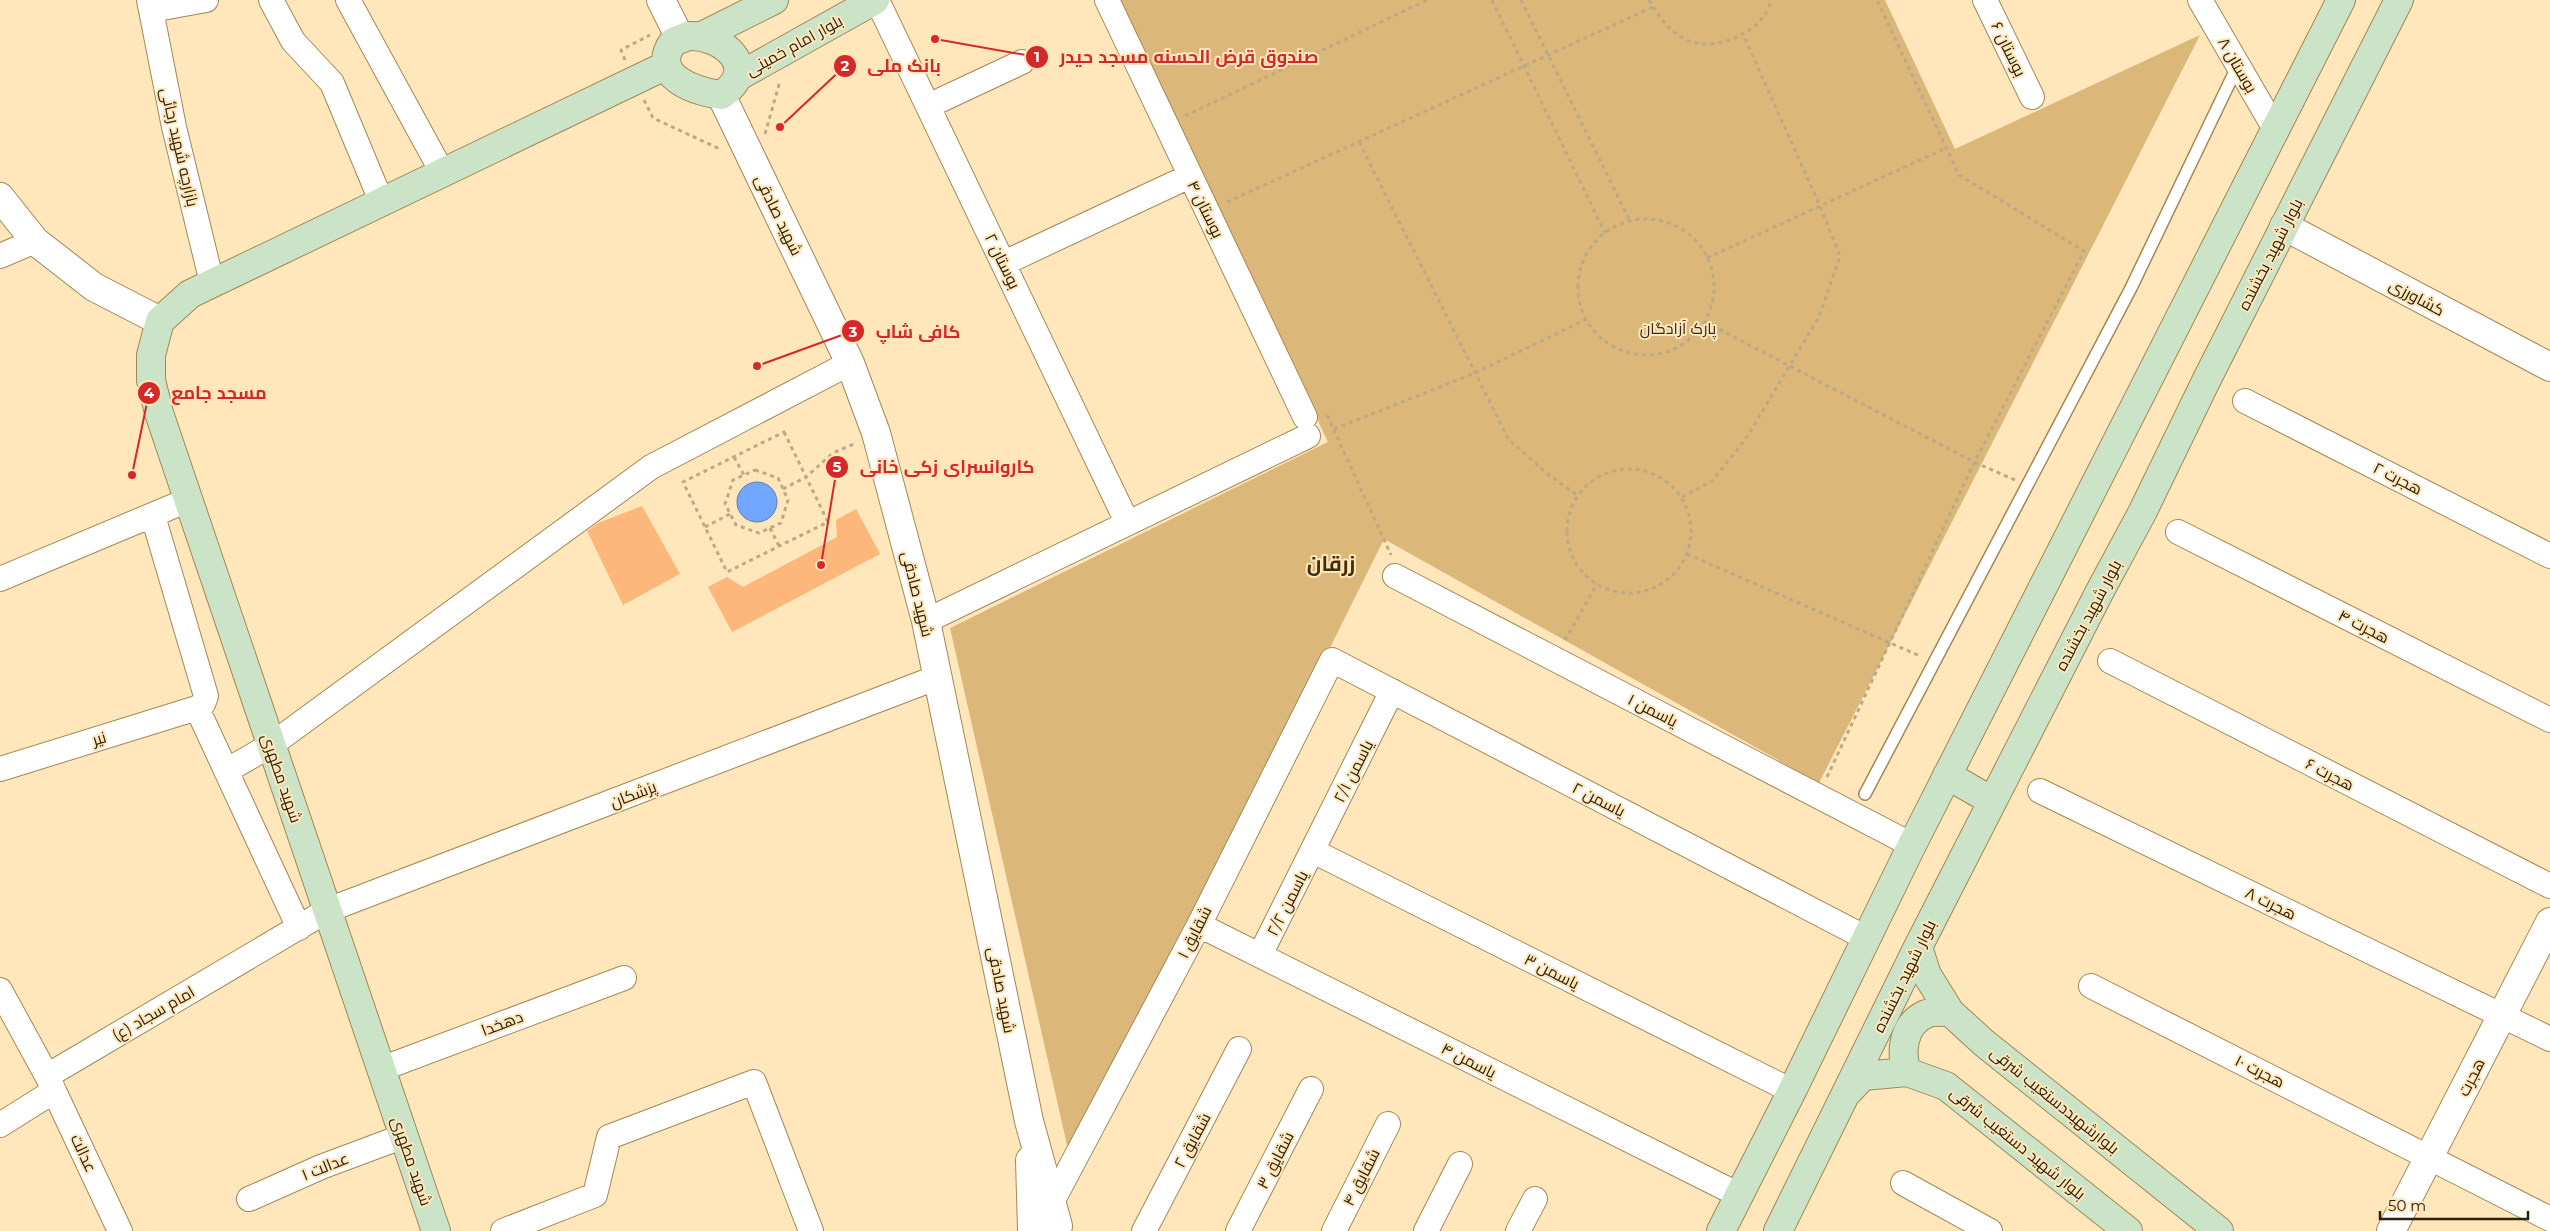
<svg xmlns="http://www.w3.org/2000/svg" width="2550" height="1231" font-family="Montserrat,Cairo,sans-serif">
<style>
.green{fill:#dbb87a}
.water{fill:#73a6fe;stroke:#5e7eb5}
.building{fill:#fdb77b}
.lines{fill:none;stroke-linecap:round;stroke-linejoin:round}
.service-casing{stroke:#a48755;stroke-width:14}
.minor-casing{stroke:#a48755;stroke-width:26}
.tertiary-casing{stroke:#a48755;stroke-width:30}
.secondary-casing{stroke:#a48755;stroke-width:30}
.path{stroke:#bda984;stroke-width:3;stroke-dasharray:4 4;stroke-linecap:butt}
.service{stroke:#fff;stroke-width:11}
.minor{stroke:#fff;stroke-width:24}
.tertiary{stroke:#fff;stroke-width:28}
.secondary{stroke:#cbe3c7;stroke-width:28}
.labels{text-anchor:middle;stroke-width:4;stroke-linejoin:round;paint-order:stroke}
.street-label{font-size:16px;fill:#2d220c;stroke:#ffe6bb}
.park-label{font-size:16px;fill:#382e1b;stroke:#ffe6bb}
.district-label{font-size:21px;font-weight:bold;fill:#432f05;stroke:#ffe6bb}
.leader{fill:none;stroke:#d62828;stroke-width:2}
.callout-dot{fill:#d62828;stroke:#ffe6bb;stroke-width:2}
.mark-label{font-size:15px;text-anchor:middle;font-weight:bold;fill:#fff}
.callout-label{font-size:18px;text-anchor:middle;font-weight:bold;fill:#d62828;stroke:#ffe6bb;stroke-width:4;stroke-linejoin:round;paint-order:stroke}
</style>
<rect width="100%" height="100%" fill="#ffe6bb"/>
<path class="green" d="M1120,0h765l70,149 245,-114 -381,748 -435,-244 -312,628 -122,-539 378,-186z"/>
<path class="water" d="M737 502a20 20 0 1 1 40 0a20 20 0 1 1-40 0Z"/>
<path class="building" d="M642,506l38,68 -57,31 -36,-74 11,-8z
M856,509l24,45 -148,78 -24,-45 19,-10 16,10 94,-50 -1,-17z"/>
<g class="lines">
<defs>
<path id="service" d="M1865,794l266,-506 107,-223"/>
<path id="minor" d="M149,0l25,127 38,156
M271,0l22,41 39,42 50,120
M348,0l94,172
M877,0l250,522
M1107,0l198,417
M1985,0l47,97
M2200,0l75,129
M151,10l55,-10
M928,106l94,-44
M0,256l35,-15
M1004,263l186,-87
M2245,401l305,155
M2178,532l372,188
M1395,576l517,269
M0,579l188,-79
M926,621l382,-185
M2110,661l440,225
M197,708l102,220
M0,769l197,-61 6,-4 3,-8 -53,-180
M226,771l45,-26 380,-278 199,-104
M2040,791l510,248
M1313,851l479,240
M1199,925l540,270
M1260,955l132,-264
M2091,986l459,233
M0,990l47,86 73,155
M381,1069l243,-91
M47,1076l281,-166 610,-233
M0,1125l54,-34 -6,-14
M1903,1183l87,48
M249,1199l72,-32 83,-31
M1052,1202l147,-277 133,-265 534,278
M503,1231l92,-36 14,-58 145,-55 57,149
M1144,1231l95,-182
M1238,1231l73,-142
M1334,1231l54,-107
M1426,1231l34,-67
M1518,1231l17,-32"/>
<path id="tertiary" d="M661,0l19,38
M721,95l129,268 26,70 50,188 103,500 29,105
M0,197l35,44 59,46 66,34
M2284,226l266,141
M1030,1160l2,70
M2391,1231l159,-309"/>
<path id="secondary" d="M688,36c34,-2 74,32 33,59 -27,-4 -72,-19 -48,-53z
M702,36l72,-36
M739,76l136,-76
M1947,775l45,26
M1918,947l9,28 23,37 34,31 235,188
M1907,1072c-7,-20 -4,-48 19,-58 7,-3 16,-2 24,-2
M1847,1093l16,-17 44,-4 39,14 182,145
M436,1231l-277,-818 -8,-33v-25l9,-34 30,-27 477,-229
M1721,1231l71,-140 120,-246 429,-845
M1778,1231l140,-284 182,-356 42,-78 65,-134 192,-379"/>
</defs>
<use href="#service" class="service-casing"/>
<use href="#minor" class="minor-casing"/>
<use href="#tertiary" class="tertiary-casing"/>
<use href="#secondary" class="secondary-casing"/>
<path class="path" d="M1492,0l113,233
M1521,0l109,221
M1649,0c11,18 20,32 40,41 29,11 76,-10 82,-41
M625,60l-4,-10 29,-15
M644,100l9,18 69,32
M1185,116l242,-116
M765,134l15,-53
M1359,142l150,298 40,35 28,20
M1227,202l426,-195
M1578 287a68 68 0 1 1 136 0a68 68 0 1 1-136 0Z
M1707,258l239,-110
M1705,322l269,140 41,18
M1327,415l64,140
M1334,429l141,-56 112,-54
M784,432l44,90 -101,50 -44,-90z
M734,457l10,18
M1567 531a62 62 0 1 1 124 0a62 62 0 1 1-124 0Z
M755,470l23,8 10,22 -7,23 -22,10 -23,-8 -11,-21 8,-24z
M783,489l23,-12 27,-24 23,-10
M1682,497l30,-16 33,-41 74,-123 21,-61 -20,-50 -77,-172
M705,527l25,-13
M770,528l9,18
M1687,554l233,102
M1565,640l32,-56
M1827,777l144,-308 113,-218 -125,-76 -82,-175"/>
<use href="#service" class="service"/>
<use href="#minor" class="minor"/>
<use href="#tertiary" class="tertiary"/>
<use href="#secondary" class="secondary"/>
</g>
<g class="labels">
<g class="street-label">
<text transform="translate(794 45) rotate(-29)" y="6">بلوار امام خمینی</text>
<text transform="translate(2009 49) rotate(64)" y="6">بوستان ۶</text>
<text transform="translate(2238 65) rotate(60)" y="6">بوستان ۸</text>
<text transform="translate(180 147) rotate(77)" y="6">بازارچه شهید رجائی</text>
<text transform="translate(1206 209) rotate(64)" y="6">بوستان ۴</text>
<text transform="translate(779 215) rotate(64)" y="6">شهید صادقی</text>
<text transform="translate(2270 254) rotate(-63)" y="6">بلوار شهید بخشنده</text>
<text transform="translate(1003 261) rotate(64)" y="6">بوستان ۲</text>
<text transform="translate(2417 297) rotate(28)" y="6">کشاورزی</text>
<text transform="translate(2398 478) rotate(27)" y="6">هجرت ۲</text>
<text transform="translate(918 594) rotate(76)" y="6">شهید صادقی</text>
<text transform="translate(2088 615) rotate(-62)" y="6">بلوار شهید بخشنده</text>
<text transform="translate(2364 626) rotate(27)" y="6">هجرت ۴</text>
<text transform="translate(1653 710) rotate(27)" y="6">یاسمن ۱</text>
<text transform="translate(99 738) rotate(-17)" y="6">نیر</text>
<text transform="translate(1353 771) rotate(-63)" y="6">یاسمن ۲/۱</text>
<text transform="translate(2330 774) rotate(27)" y="6">هجرت ۶</text>
<text transform="translate(282 778) rotate(71)" y="6">شهید مطهری</text>
<text transform="translate(633 794) rotate(-21)" y="6">پزشکان</text>
<text transform="translate(1599 799) rotate(27)" y="6">یاسمن ۲</text>
<text transform="translate(1287 903) rotate(-63)" y="6">یاسمن ۲/۲</text>
<text transform="translate(2271 903) rotate(26)" y="6">هجرت ۸</text>
<text transform="translate(1194 932) rotate(-63)" y="6">شقایق ۱</text>
<text transform="translate(1552 971) rotate(27)" y="6">یاسمن ۳</text>
<text transform="translate(1904 976) rotate(-64)" y="6">بلوار شهید بخشنده</text>
<text transform="translate(1002 990) rotate(79)" y="6">شهید صادقی</text>
<text transform="translate(153 1013) rotate(-30)" y="6">امام سجاد (ع)</text>
<text transform="translate(502 1023) rotate(-21)" y="6">دهخدا</text>
<text transform="translate(1469 1060) rotate(27)" y="6">یاسمن ۴</text>
<text transform="translate(2260 1071) rotate(27)" y="6">هجرت ۱۰</text>
<text transform="translate(2471 1077) rotate(-63)" y="6">هجرت</text>
<text transform="translate(2055 1100) rotate(39)" y="6">بلوارشهیددستغیب شرقی</text>
<text transform="translate(1192 1140) rotate(-62)" y="6">شقایق ۲</text>
<text transform="translate(2018 1143) rotate(39)" y="6">بلوار شهید دستغیب شرقی</text>
<text transform="translate(84 1153) rotate(65)" y="6">عدالت</text>
<text transform="translate(1275 1160) rotate(-63)" y="6">شقایق ۳</text>
<text transform="translate(412 1161) rotate(71)" y="6">شهید مطهری</text>
<text transform="translate(325 1166) rotate(-22)" y="6">عدالت ۱</text>
<text transform="translate(1361 1177) rotate(-63)" y="6">شقایق ۴</text>
</g>
<g class="park-label">
<text x="1678" y="334">پارک آزادگان</text>
</g>
<g class="district-label">
<text x="1331" y="571">زرقان</text>
</g>
</g>
<path class="leader" d="M935 39L1037 57M780 127L845 66M757 366L853 331M132 475L149 393M821 565L837 467"/>
<g class="callout-dot">
<circle cx="935" cy="39" r="5"/>
<circle cx="780" cy="127" r="5"/>
<circle cx="757" cy="366" r="5"/>
<circle cx="132" cy="475" r="5"/>
<circle cx="821" cy="565" r="5"/>
<circle cx="1037" cy="57" r="12"/>
<circle cx="845" cy="66" r="12"/>
<circle cx="853" cy="331" r="12"/>
<circle cx="149" cy="393" r="12"/>
<circle cx="837" cy="467" r="12"/>
</g>
<g class="mark-label">
<text x="1037" y="62">1</text>
<text x="845" y="71">2</text>
<text x="853" y="337">3</text>
<text x="149" y="398">4</text>
<text x="837" y="472">5</text>
</g>
<g class="callout-label">
<text x="1189" y="63">صندوق قرض الحسنه مسجد حیدر</text>
<text x="904" y="72">بانک ملی</text>
<text x="918" y="338">کافی شاپ</text>
<text x="219" y="399">مسجد جامع</text>
<text x="947" y="473">کاروانسرای زکی خانی</text>
</g>
<path d="M2380 1211v8h148v-8" fill="none" stroke="#2d220c" stroke-width="2.5"/>
<text x="2388" y="1211" font-size="15" fill="#2d220c" stroke="#ffe6bb" stroke-width="4" paint-order="stroke">50 m</text>
</svg>
